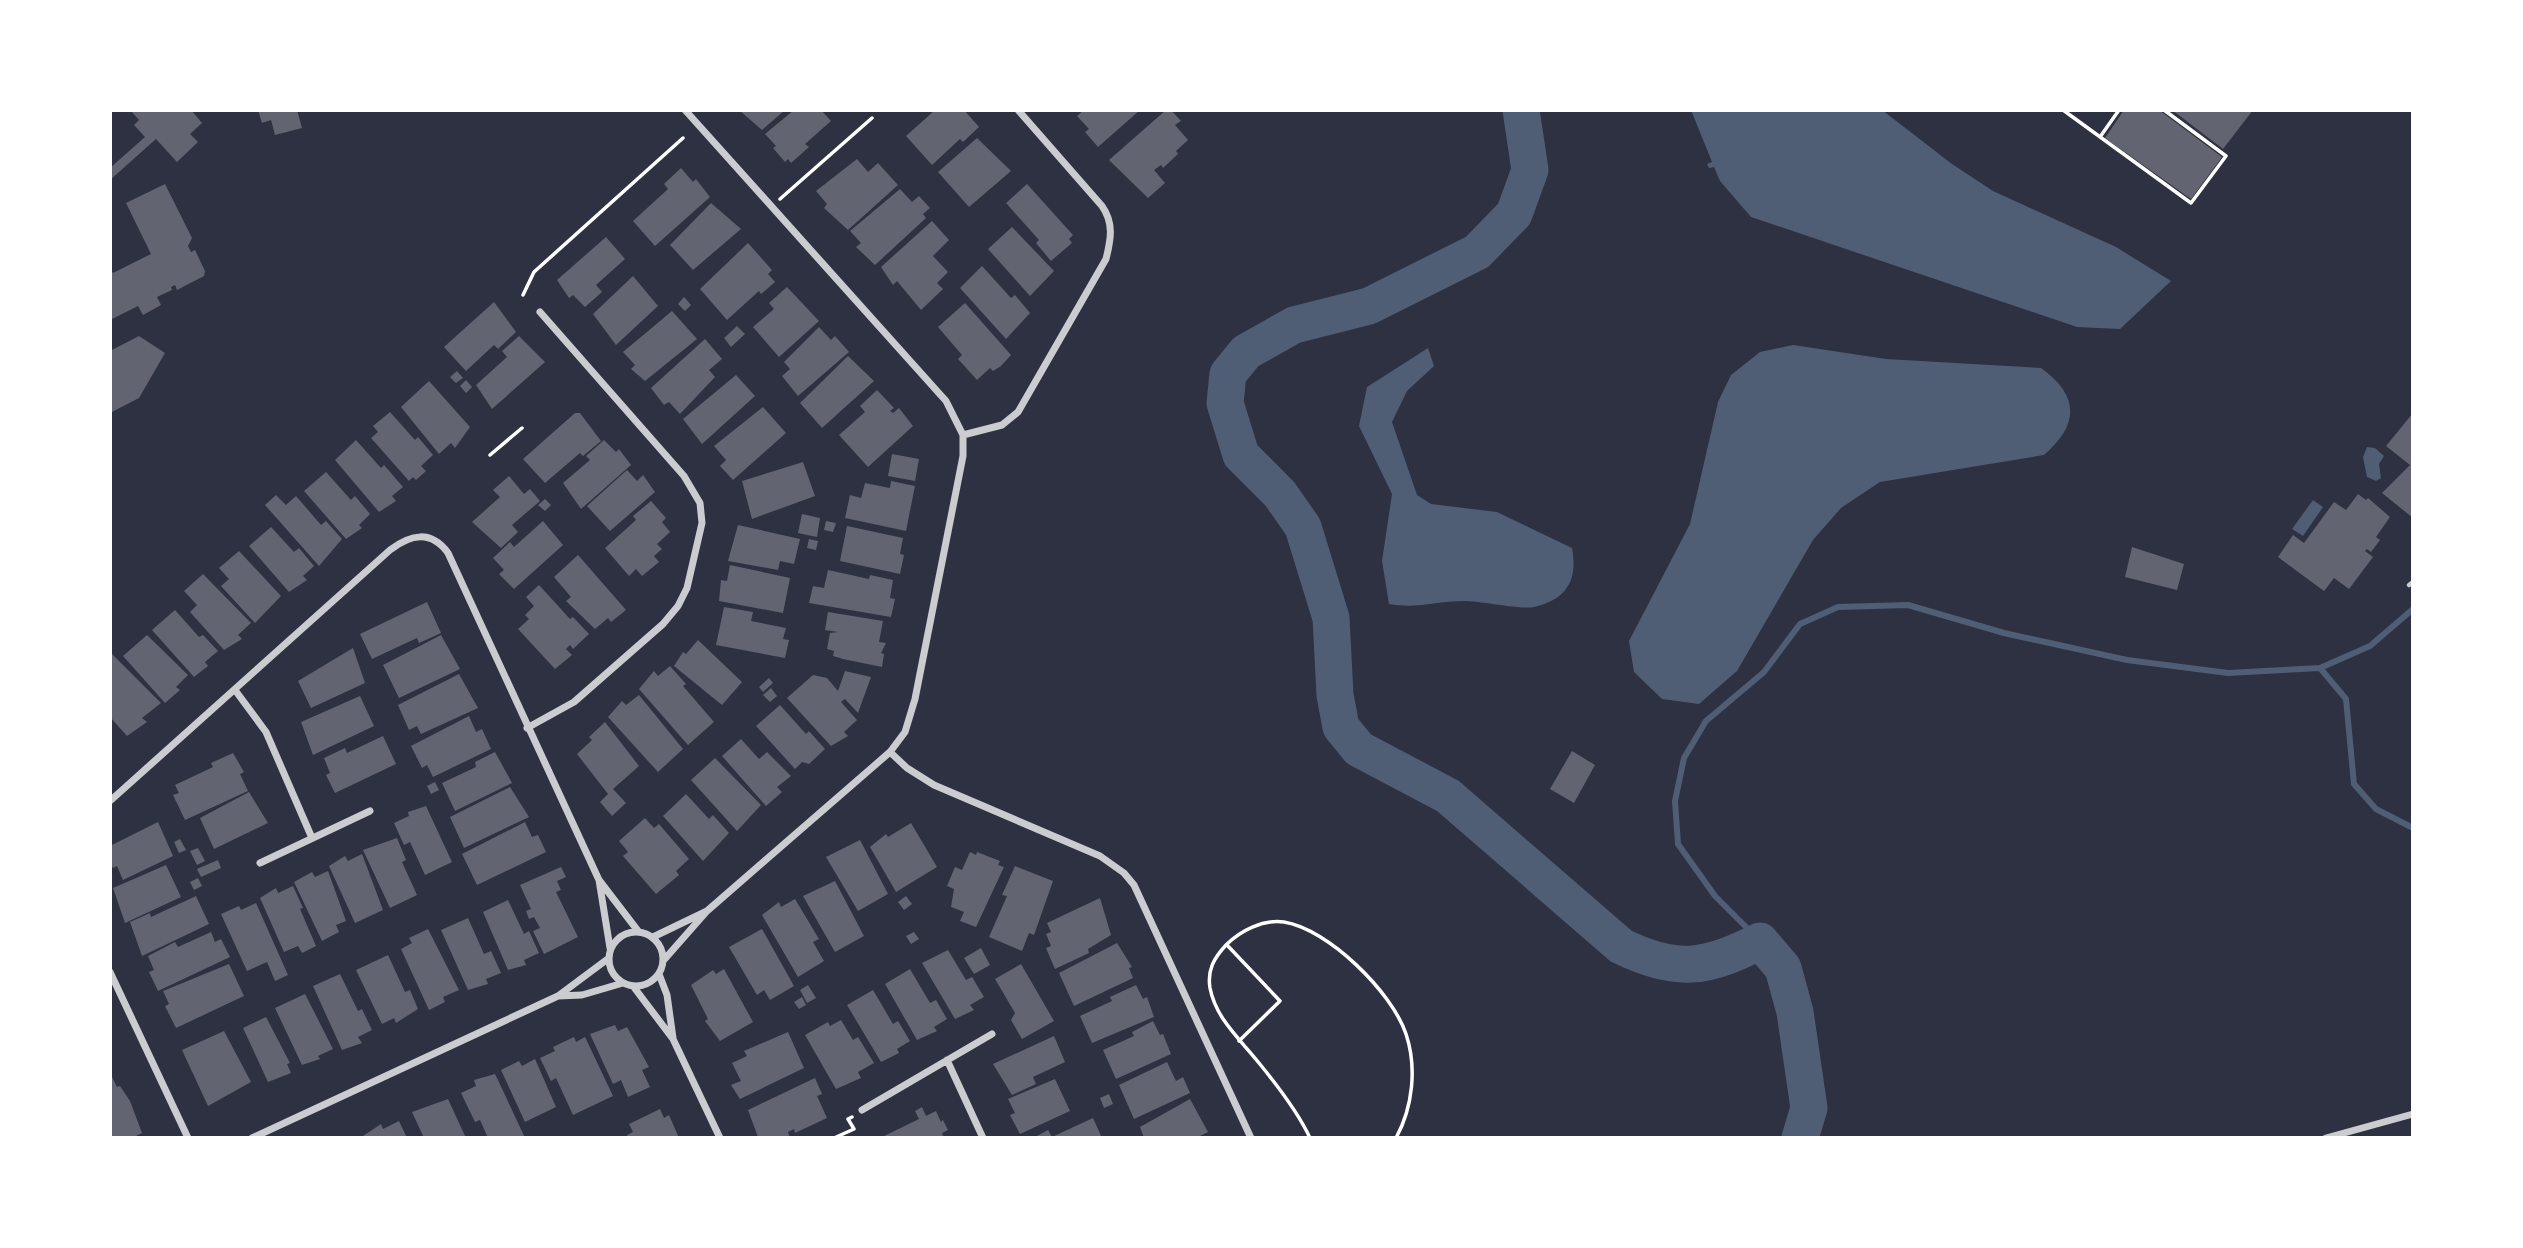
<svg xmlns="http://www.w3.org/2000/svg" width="2523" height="1248" font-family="Mulish,sans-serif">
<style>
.water{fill:#4f5d75}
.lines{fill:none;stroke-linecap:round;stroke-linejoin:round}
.stream{stroke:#4f5d75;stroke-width:6}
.river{stroke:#4f5d75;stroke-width:37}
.building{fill:#626471}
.path{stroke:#fff;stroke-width:3.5}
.service{stroke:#caccd0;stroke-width:4.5}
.minor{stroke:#caccd0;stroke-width:7}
</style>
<rect width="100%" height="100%" fill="#2d3142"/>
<path class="water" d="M1691,110h191l70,54 41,27 123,56 55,34 -51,48 -43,-2 -326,-110 -31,-36 -6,-14 -5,1 -2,-4 5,-2z
M1793,345l93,14 155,9c39,28 38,57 3,87l-164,27 -39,26 -28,32 -76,131 -38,33 -37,-5 -28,-27 -5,-31 61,-117 28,-122 13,-27 29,-23z
M1428,348l6,18 -27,25 -15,31 25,73 14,9 66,8 75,36c6,32 -5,51 -38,59 -12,3 -53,-6 -70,-6 -28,0 -47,8 -75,3l-7,-43 10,-67 -33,-68 8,-39z
M2367,447l8,1 9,8 -5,8 2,14 -5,3 -9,-4 -4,-20z
M2313,500l10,7 -20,29 -11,-7z"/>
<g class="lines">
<path class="stream" d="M2320,668l50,-22 43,-37
M1760,941l-45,-45 -37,-52 -3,-43 9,-43 22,-37 58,-49 36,-48 38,-17 70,-2 96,28 123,27 101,13 92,-5 26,31 8,85 22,25 37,19"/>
<path class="river" d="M1521,110l9,60 -16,44 -37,38 -108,54 -75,19 -48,27 -18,22 -3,29 16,52 39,39 23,33 28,91 4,77 6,32 18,22 89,47 173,150c55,27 85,23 139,-5l23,27 12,44 14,96 -9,30"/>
</g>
<path class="building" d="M130,110h61l11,13 -12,11 8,8 -21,20 -21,-23 -46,41v-12l35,-31 -11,-12 5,-5z
M258,110h39l5,18 -27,7 -4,-15 -9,3z
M739,110h46l-23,20z
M794,110h27l10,11 -26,23 4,3 -18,16 -3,-4 -3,3 -12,-14 3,-2 -11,-12z
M935,110h29l15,17 -16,15 -3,-3 -28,26 -26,-29z
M1084,110h56l-42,37 -13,-15 4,-3 -12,-13z
M1166,110h5l10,11 -6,4 13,15 -12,11 2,3 -15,14 -2,-3 -7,5 11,13 -17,15 -39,-38z
M2124,110h35l63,47 -31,42 -86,-61z
M2172,110h81l-30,39z
M977,138l34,33 -42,36 -31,-35z
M857,159l11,13 10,-9 20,22 -50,45 -24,-22 3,-4 -11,-13z
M681,168l12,14 3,-3 14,18 -55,49 -22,-25 35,-32 -4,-5z
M165,184l27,54 -4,8 3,6 4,-2 10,21 -1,5 -27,14 -2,-5 -4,2 1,3 -15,7 4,8 -18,10 -5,-9 -28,14v-52l3,5 38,-19 -25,-51z
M1027,184l46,51 -4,4 3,4 -21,18 -15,-18 3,-3 -33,-37z
M900,189l12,13 7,-6 11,12 -7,6 3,4 -51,47 -19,-18 5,-4 -11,-12z
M711,203l30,26 -48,41 -23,-25z
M932,221l17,19 -16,16 15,16 -11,11 6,6 -22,21 -24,-29 -4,4 -12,-18z
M1012,227l42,44 -24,25 -42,-47z
M606,237l19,22 -29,26 6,7 -17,15 -12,-12 -4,3 -12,-18z
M748,243l24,27 -4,4 7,8 -14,12 -2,-3 -32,29 -27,-31z
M982,266l29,32 4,-3 15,18 -24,26 -46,-51z
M633,276l25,30 -42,39 -23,-31z
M787,287l32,34 -40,36 -26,-30 21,-18 -5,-6z
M684,297l7,8 -6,6 -7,-7z
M494,302l22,30 -18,17 -4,-4 -28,26 -22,-24z
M965,303l46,52 -10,11 -8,5 -3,-3 -13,12 -19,-21 4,-4 -24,-28z
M672,311l25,28 -52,42 -14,-12 4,-4 -12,-13z
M737,326l8,8 -14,13 -7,-9z
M819,327l12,13 4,-4 14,16 -51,44 -16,-20 8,-7 -6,-7z
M139,336l26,17 -26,45 -29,15v-62z
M519,336l26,26 -53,47 -16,-24 31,-28 -5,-6z
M705,339l17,20 -13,11 6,7 -35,37 -11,-12 -5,3 -13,-17z
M848,356l26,25 -52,47 -22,-25z
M457,371l6,7 -7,5 -6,-6z
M736,375l19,21 -53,48 -19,-25z
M466,380l6,7 -6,6 -6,-7z
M429,381l41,46 -15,21 -4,-5 -12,11 -38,-47z
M877,390l17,18 -4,3 3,2 6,-5 14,18 -45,41 -29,-32 26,-23 -5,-6z
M763,407l23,26 -53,47 -13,-14 6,-6 -12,-14z
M390,412l25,28 3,-3 15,18 -12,11 5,5 -10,9 -3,-3 -4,4 -38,-43 7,-6 -5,-6z
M575,413h5l21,28 -18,15 -3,-3 -35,30 -22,-24z
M2413,413v105l-31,-25 28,-28 -24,-19z
M356,440l25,28 3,-3 19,22 -11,9 4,5 -17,11 -44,-52z
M604,440l12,12 3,-3 12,16 -50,44 -18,-26 27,-23 -4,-4z
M892,454l27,5 -4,22 -27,-5z
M803,462l12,34 -63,23 -10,-38z
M627,470l10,11 6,-6 12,17 -45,39 -23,-25z
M326,472l25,28 4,-4 15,18 -11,11 3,3 -16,11 -42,-48z
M509,476l15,18 6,-5 10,12 -28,24 6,7 -17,16 -29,-26 28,-25 -7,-7z
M891,481l24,5 -9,45 -61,-13 5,-23 11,3 4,-15 25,5z
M2358,494l8,6 2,-2 22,19 -14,20 4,3 -9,12 -4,-3 -2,2 8,6 -24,32 -15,-11 -10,13 -46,-34 15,-22 11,8 30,-41 12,8z
M276,495l10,10 10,-9 25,29 5,-4 16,18 -23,27 -54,-61z
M545,499l6,6 -6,6 -7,-6z
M651,501l15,17 -4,4 8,10 -13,12 5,5 -8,7 5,6 -17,14 -6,-7 -7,7 -24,-28 31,-28 -3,-4z
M802,514l18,4 -3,19 -19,-4z
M543,521l20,24 -49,44 -15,-15 5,-4 -11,-12 17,-16 4,5z
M826,521l10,2 -3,9 -9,-2z
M738,525l62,14 -6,25 -14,-3 -2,9 -50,-9z
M847,526l56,12 -3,16 4,1 -4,19 -60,-13z
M271,527l23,25 5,-4 15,18 -11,10 4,4 -18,12 -40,-46z
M809,539l9,2 -2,9 -9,-2z
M2132,547l52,17 -7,26 -52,-13z
M239,551l42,45 -26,27 -34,-37 8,-7 -10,-11z
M578,555l48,55 -15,12 -3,-4 -13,11 -29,-28 5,-4 -17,-20z
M730,565l60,13 -7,35 -64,-12 2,-21 6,1z
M828,570l41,9 1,-4 23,5 -3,18 5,1 -4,18 -82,-14 4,-17 11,2z
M203,574l48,49 -13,12 4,4 -18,11 -34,-38 7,-7 -13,-14z
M539,585l31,34 3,-2 16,17 -16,15 -3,-4 -4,4 6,6 -17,14 -37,-40 11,-10 -4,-4 9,-9 -8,-9z
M427,602l14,31 -22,10 -2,-5 -45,21 -12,-25z
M724,607l29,5 -2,9 35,7 -3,11 6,1 -4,18 -69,-13z
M175,610l24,27 4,-2 15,16 -13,11 3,4 -14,11 -42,-47z
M828,612l55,9 -4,21 7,1 -5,10 3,1 -2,13 -39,-8 -10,-3 1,-5 -7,-2 3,-16 8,-1 -13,-2z
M147,635l41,40 -12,12 4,3 -15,13 -42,-47z
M441,635l19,34 -61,29 -16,-33z
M698,640l44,42 -20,23 -48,-39 9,-14 3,2z
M353,648l12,35 -54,25 -13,-27z
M110,652l51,51 -19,15 5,4 -20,14 -17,-19z
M670,666l16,18 -3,2 31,36 -26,23 -49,-56 15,-18 4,5z
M845,671l26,6 -13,36 -13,-14 -4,3 16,18 -13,12 4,4 -17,10 -44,-48 26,-23 14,3 11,13z
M459,674l19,34 -57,26 -4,-8 -8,4 -11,-25z
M769,678l4,5 -10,9 -4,-5z
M771,688l6,8 -7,6 -7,-7z
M639,695l44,54 -25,23 -50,-55 14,-16 4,4z
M360,696l14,30 -61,29 -12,-33z
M780,705l26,29 3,-3 16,18 -16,15 -7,-2 -7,7 -39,-43z
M469,716l7,16 6,-3 9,20 -58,28 -6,-12 -5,3 -11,-22z
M605,722l34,44 -26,23 13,14 -14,13 -12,-14 8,-8 -31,-40 15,-14 -3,-3z
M383,736l13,28 -61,29 -9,-18 4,-2 -6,-15 21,-10 2,5z
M741,739l18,20 8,-7 24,24 -14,11 5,5 -16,14 -44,-50z
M1572,751l23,14 -21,38 -24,-14z
M495,752l17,31 -57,28 -13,-28 34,-16 -1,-5z
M233,753l11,19 -4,2 8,17 -63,29 -12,-25 6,-2 -4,-8 38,-18 -2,-4z
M715,758l46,47 -24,26 -46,-51z
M435,782l4,8 -8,4 -4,-8z
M510,787l19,30 -65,31 -14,-31z
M249,792l19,31 -54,26 -14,-31z
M686,794l23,25 4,-4 16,18 -26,28 -40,-45z
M426,806l26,56 -27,13 -15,-33 -6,3 -10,-22 15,-7 -1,-4z
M645,818l9,10 5,-4 30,35 -13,12 3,4 -23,19 -33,-38 5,-4 -9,-11z
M158,822l15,34 -50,24 -6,-14 -4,2 -3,-5v-17z
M525,822l7,15 6,-2 8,17 -69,33 -15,-31z
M911,823l26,44 -41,25 -26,-45 16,-13 2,3z
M397,838l9,22 -4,2 15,33 -27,13 -27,-58z
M180,839l6,11 -7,3 -5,-11z
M860,840l28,54 -30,17 -32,-54z
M198,848l7,13 -8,4 -7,-14z
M970,852l6,3 1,-3 23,9 -2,4 6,2 -28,60 -16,-6 4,-9 -13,-5 3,-18 -7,-3 8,-19 7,3z
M362,854l21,56 -28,13 -26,-57 16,-10 3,5z
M218,860l3,8 -20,9 -4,-8z
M166,865l15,32 -56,26 -12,-35z
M1015,866l38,15 -19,54 -5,-2 -7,18 -33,-14 18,-41 -5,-1z
M561,867l5,10 -9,4 4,9 -5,2 22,45 -34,17 -11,-23 7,-3 -6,-11 -5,2 -3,-8 5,-2 -11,-24z
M328,871l18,50 -10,4 3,7 -17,9 -28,-59 18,-10 3,5z
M198,878l4,8 -8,4 -4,-8z
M835,881l29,55 -29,16 -32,-56z
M293,886l10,22 -3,1 16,37 -14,7 -4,-7 -14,6 -24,-54 16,-10 2,5z
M196,896l13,28 -67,32 -12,-34 20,-9 1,4z
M906,896l6,8 -8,6 -6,-8z
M1100,898l11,37 -23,14 1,4 -34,16 -9,-21 5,-2 -5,-12 5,-2 -4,-9z
M795,899l24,40 -6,3 11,19 -26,16 -36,-62 17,-13 2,5z
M508,900l16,34 5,-3 10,22 -15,7 2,5 -18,5 -25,-58z
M256,903l32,72 -13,6 -8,-19 -20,9 -26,-57 18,-8 2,4z
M468,918l16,36 7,-3 10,22 -15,6 2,5 -20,6 -27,-60z
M428,929l31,61 -16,7 2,5 -16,8 -28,-61 11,-6 -3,-5z
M762,929l32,57 -24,14 -6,-10 -7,5 -28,-48z
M211,932l4,10 6,-3 9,18 -72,34 -9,-19 5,-2 -6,-14 27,-14 3,5z
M914,932l5,7 -8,5 -5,-8z
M1117,943l15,24 -3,1 4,10 -59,28 -15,-33z
M981,948l9,17 -16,9 -10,-16z
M948,950l18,30 6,-3 12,20 -14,8 4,5 -19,9 -33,-56z
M388,955l17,37 5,-2 8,19 -22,14 -2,-5 -12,6 -26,-54z
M229,964l15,32 -68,32 -11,-22 4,-2 -6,-13z
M1021,964l33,57 -32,18 -11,-19 4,-7 -20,-34z
M724,969l29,53 -33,19 -15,-20 3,-2 -17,-34 22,-15 3,4z
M910,969l20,34 6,-3 11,19 -13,8 3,4 -20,9 -32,-56z
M340,974l18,37 4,-2 10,21 -14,7 4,6 -20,7 -29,-64z
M808,985l8,13 -9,5 -7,-13z
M1136,985l7,14 4,-2 7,20 -62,26 -12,-27 32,-15 -2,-4z
M873,990l20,34 5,-3 12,20 -13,8 2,4 -18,9 -34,-57z
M305,994l28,55 -15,7 2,3 -18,6 -27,-57z
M802,997l4,8 -7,4 -5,-7z
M266,1017l24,46 -3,1 4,9 -23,9 -25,-54z
M841,1020l12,20 5,-3 16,26 -16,9 3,6 -25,11 -31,-54 23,-13 2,4z
M1153,1021l7,14 3,-1 8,20 -55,25 -13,-29 31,-14 -2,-4z
M615,1025l3,6 9,-4 22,40 -7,3 8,17 -22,10 -7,-17 -8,4 -23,-50z
M224,1031l27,51 -43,24 -26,-56z
M788,1032l16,36 -64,31 -9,-14 10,-4 -9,-18 15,-7 -3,-5z
M1054,1036l11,26 -32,15 3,7 -24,11 -19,-31z
M574,1037l2,5 9,-5 28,59 -40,19 -17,-37 -5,3 -11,-23 15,-7 -2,-4z
M535,1059l21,48 -31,15 -24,-52 18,-9 3,5z
M1167,1062l9,19 7,-4 7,16 -56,26 -15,-34z
M110,1073l7,14 3,-1 10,15 12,32 -10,5h-22z
M495,1074l3,6 27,58h-37l-8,-18 -5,2 -14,-29 15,-7 -2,-6z
M815,1078l7,16 -5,2 10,22 -32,15 -1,-4 -6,3 2,6 -32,-1 -10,-27z
M1055,1079l15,32 -50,23 -10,-19 5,-2 -7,-14z
M1109,1094l4,10 -9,4 -4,-10z
M448,1099l18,39h-42l-12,-26z
M1190,1099l18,33 -12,6h-52l-4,-11z
M922,1107l4,9 10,-5 5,11 2,-2 5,10 -6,3 2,5h-64l39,-19 -4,-8z
M660,1109l4,9 5,-3 10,23h-51l-1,-3 6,-3 -4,-8z
M1093,1118l9,20h-69l15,-8 4,7z
M399,1121l8,17 -44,-2 18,-12 2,5z"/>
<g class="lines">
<path class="path" d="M2063,110l128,93 35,-47 -62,-46
M2100,137l19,-27
M780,199l92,-81
M523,295l11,-23 149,-134
M490,455l32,-27
M1227,945l53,56 -41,40
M834,1138l20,-9 -6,-10 4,-2
M1310,1138c-12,-26 -33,-53 -51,-75 -19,-24 -43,-44 -49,-75 -3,-18 4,-30 16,-43 14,-14 37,-26 58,-23 44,7 108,70 122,112 11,33 7,73 -10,104"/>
<path class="service" d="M2409,585l4,-3"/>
<path class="minor" d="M963,435l39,-10 16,-13 88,-153c5,-20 8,-36 -4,-53l-84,-96
M235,690l31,42 46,106
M527,728l47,-26 89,-78 15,-18 9,-18 15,-65 -2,-20 -16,-27 -144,-164
M890,752l17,16 27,17 166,71 24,17 10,12 117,253
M110,801l280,-251c21,-16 41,-20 58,3l151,327 39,51
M260,863l110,-52
M599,880l11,68
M609 959a27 27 0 1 1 54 0a27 27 0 1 1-54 0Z
M653,937l54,-26
M663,961l44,-50 183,-159 15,-20 10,-33 48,-243v-21l-17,-34 -261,-291
M110,972l78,166
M659,974l8,21 6,43
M633,986l40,53 47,99
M558,996l24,-1 41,-12
M947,1060l36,78
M862,1110l130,-76
M252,1138l306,-142 51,-38
M2326,1138l87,-24"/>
</g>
<rect width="2523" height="1248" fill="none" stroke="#ffffff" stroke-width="224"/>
</svg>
